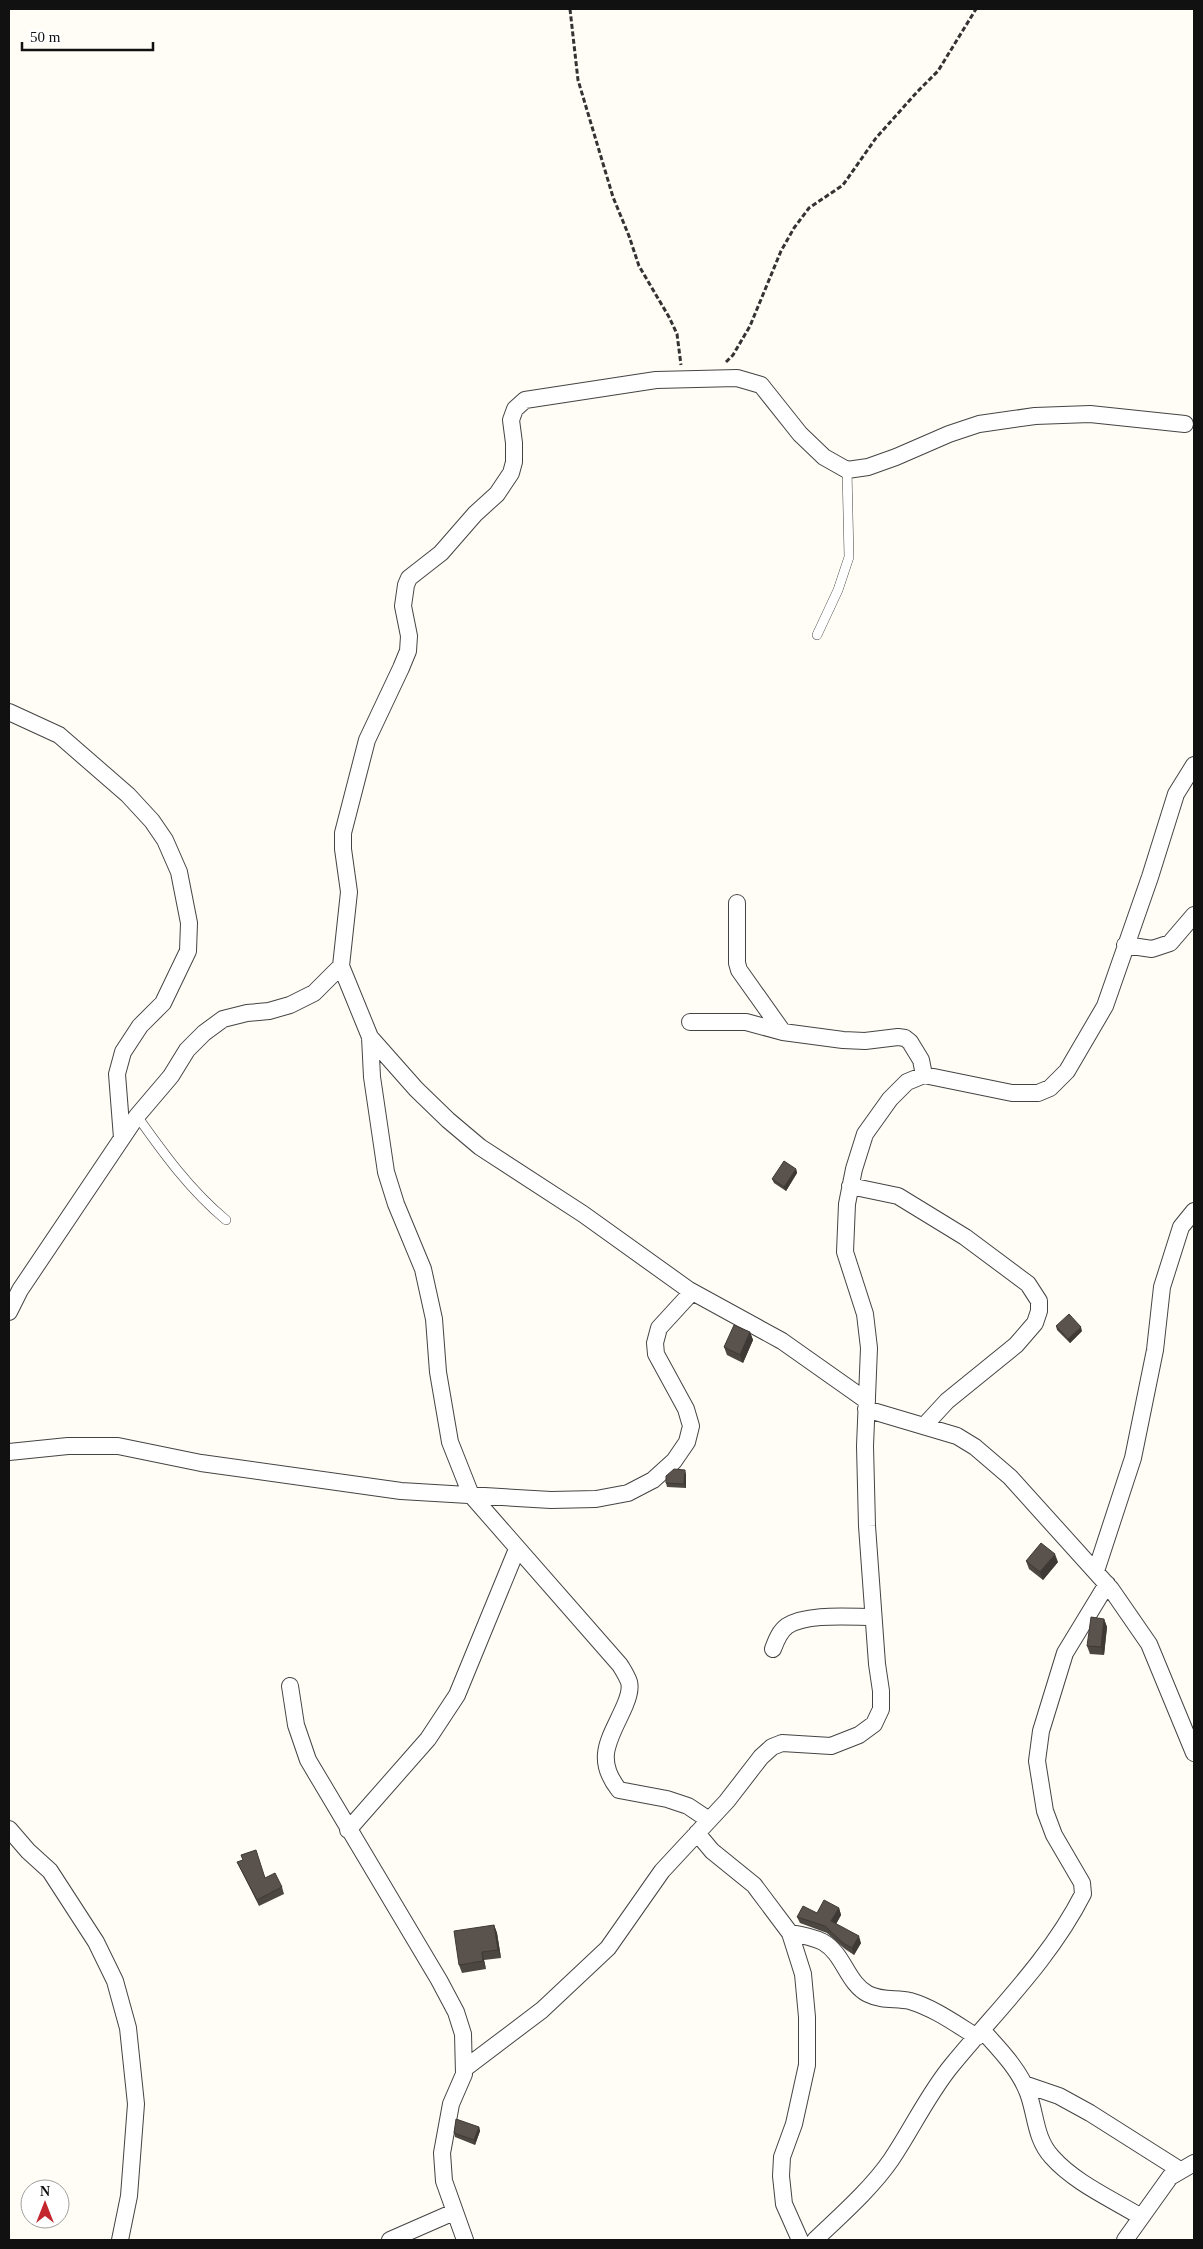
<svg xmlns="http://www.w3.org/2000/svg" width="1203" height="2249" font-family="Georgia,serif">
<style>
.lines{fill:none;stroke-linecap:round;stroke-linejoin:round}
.service-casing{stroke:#444;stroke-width:10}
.minor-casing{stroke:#444;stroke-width:18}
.path{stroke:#333;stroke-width:3;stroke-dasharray:5 2.5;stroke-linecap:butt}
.service{stroke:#fff;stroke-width:9}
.minor{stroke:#fff;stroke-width:16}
.wall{fill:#4d4742}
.shaded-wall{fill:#3f3936}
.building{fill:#5a524d;stroke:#3f3936}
</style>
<rect width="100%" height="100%" fill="#fffdf5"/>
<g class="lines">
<defs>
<path id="service" d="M817,635l21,-45 11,-33 -2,-87
M137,1116c27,38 53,74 89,104"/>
<path id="minor" d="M9,712l50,23 69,60 24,26 13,19 14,32 10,51 -1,28 -25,52 -23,23 -17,26 -6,22 5,64
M737,903v60l2,7 44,62
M1125,945l27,4 18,-6 24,-28
M341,966l29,71 46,52 32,31 32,27 103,67 106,76 93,51 85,60
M690,1022h56l37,10 60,8 22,1 33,-4 7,1 5,4 11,18 3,15
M370,1037l2,40 14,95 10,32 27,65 11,50 4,53 12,70 21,53 149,170c3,5 7,11 9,17 2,7 -1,16 -4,23 -14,33 -32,52 -6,85l48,9 21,7 21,14
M850,1186l48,10 67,41 63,47 11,17v10l-4,12 -19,22 -69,56 -23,25
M9,1312l11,-22 117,-174 34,-40 16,-26 17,-17 19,-14 24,-6 22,-2 21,-6 24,-12 27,-27 8,-74 -6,-43v-16l24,-93 34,-72 7,-17 1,-15 -6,-30 3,-21 3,-7 32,-25 34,-39 22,-20 14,-21 3,-11v-19l-3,-23 4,-11 10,-9 131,-20 81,-2 24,7 39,49 24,23 23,13 21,-3 28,-10 53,-23 30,-10 56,-8 55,-2 95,10
M866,1409l91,27 18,11 35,30 101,112 38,55 45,109
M9,1452l59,-6h50l83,17 200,28 150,9 45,-1 32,-6 25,-13 21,-19 13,-19 4,-16 -5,-17 -30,-55 -1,-11 4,-15 33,-36
M1096,1571l37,-113 22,-108 7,-63 19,-60 13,-16
M773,1649c3,-8 6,-17 14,-23 20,-13 63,-9 86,-9
M290,1686l6,39 12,35 131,220 17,32 7,22 1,40 -13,30 -9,49 2,28 21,59
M9,1829l19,22 22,20 46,71 19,39 13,47 8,76 -7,92 -9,44
M348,1830l80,-91 29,-44 60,-146
M697,1833l15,18 42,34 36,48 13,41 4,43v48l-13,59 -12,33 -1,19 3,28 16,36
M790,1933c12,2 23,4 33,9 21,12 24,41 45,52 14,7 28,4 42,7 24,7 46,23 67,36
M983,2031c16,18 36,38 45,62 8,21 7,46 24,64 23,26 60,42 89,60
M464,2069l78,-59 66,-62 54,-77 65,-70 34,-44 11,-10 10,-4 49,3 28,-11 15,-11 7,-15v-18l-4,-27 -10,-138 -2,-80 4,-98 -4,-34 -20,-62 2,-48 7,-35 11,-35 25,-35 17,-17 17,-7 88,18h26l12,-5 17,-17 38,-65 45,-129 26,-83 18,-29
M1024,2084l35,12 31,17 90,57
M390,2240l64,-28
M815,2240c25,-24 56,-51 76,-80 21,-31 37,-66 61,-95 46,-56 98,-106 131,-171l-1,-11 -28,-48 -9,-24 -8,-50 4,-30 24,-78 42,-69
M1125,2240l45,-63 24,-14"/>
</defs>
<use href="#service" class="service-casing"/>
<use href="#minor" class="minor-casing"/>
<path class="path" d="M570,9l8,71 35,117 16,39 10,30 30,51 8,17 4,31
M726,362l7,-7 17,-29 31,-75 13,-23 15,-20 34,-23 33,-47 41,-46 21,-21 38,-62"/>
<use href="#service" class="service"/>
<use href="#minor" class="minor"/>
</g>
<path class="wall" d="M796,1169l1,4 -11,18 -12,-8 -2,-4z
M1056,1326l26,5 -12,12 -13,-13z
M750,1332l3,8 -10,23 -16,-8 -3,-8z
M686,1474v14l-19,-1 -1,-4z
M1026,1561l32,1 -15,18 -14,-11z
M1104,1619l3,8 -3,28 -14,-1 -3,-8z
M237,1862l45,25 2,7 -25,12z
M839,1908l2,7 -5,9 25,19 -7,12 -9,-6 -18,-16 -27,-10 -3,-6z
M494,1925l3,8 4,25 -17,2 2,9 -24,4 -3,-8z
M479,2127l1,4 -5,14 -20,-8 -1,-4z"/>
<path class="shaded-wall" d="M796,1169l1,4 -11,18 -2,-4z
M1081,1327l1,4 -12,12 -2,-4z
M750,1332l3,8 -10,23 -3,-8z
M685,1470l1,4v14l-2,-4z
M1055,1554l3,8 -15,18 -3,-8z
M1104,1619l3,8 -3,28 -3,-8z
M839,1908l2,7 -7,13 -3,-7z
M494,1925l3,8 4,25 -3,-8z
M859,1936l2,7 -7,12 -2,-7z
M482,1952l2,8 2,9 -3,-8z
M479,2127l1,4 -5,14 -1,-5z"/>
<path class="building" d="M784,1161l12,8 -12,18 -12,-8z
M1069,1314l12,13 -13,12 -12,-13z
M734,1325l16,7 -10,23 -16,-8z
M674,1469l11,1 -1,14 -18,-1v-7z
M1041,1543l14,11 -15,18 -14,-11z
M1091,1617l13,2 -3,28 -14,-1z
M256,1850l9,28 10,-5 7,14 -25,13 -20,-38 6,-2 -2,-5z
M824,1900l15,8 -8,13 28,15 -7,12 -9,-5 -18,-17 -28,-9 6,-11 14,7z
M494,1925l4,25 -16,2 1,9 -24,4 -5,-34z
M456,2119l23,8 -5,13 -20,-7z"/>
<rect width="1203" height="2249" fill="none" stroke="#111111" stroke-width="20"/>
<g transform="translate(45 2204)"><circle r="24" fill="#ffffff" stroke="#a0a0a0"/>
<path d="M0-4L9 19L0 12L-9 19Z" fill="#c4262e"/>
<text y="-8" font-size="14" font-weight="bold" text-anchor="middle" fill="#111111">N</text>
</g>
<path d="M22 42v8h131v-8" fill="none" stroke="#111111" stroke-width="2.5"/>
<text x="30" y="42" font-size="15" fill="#111111" stroke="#ffffff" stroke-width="4" paint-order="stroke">50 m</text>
</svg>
